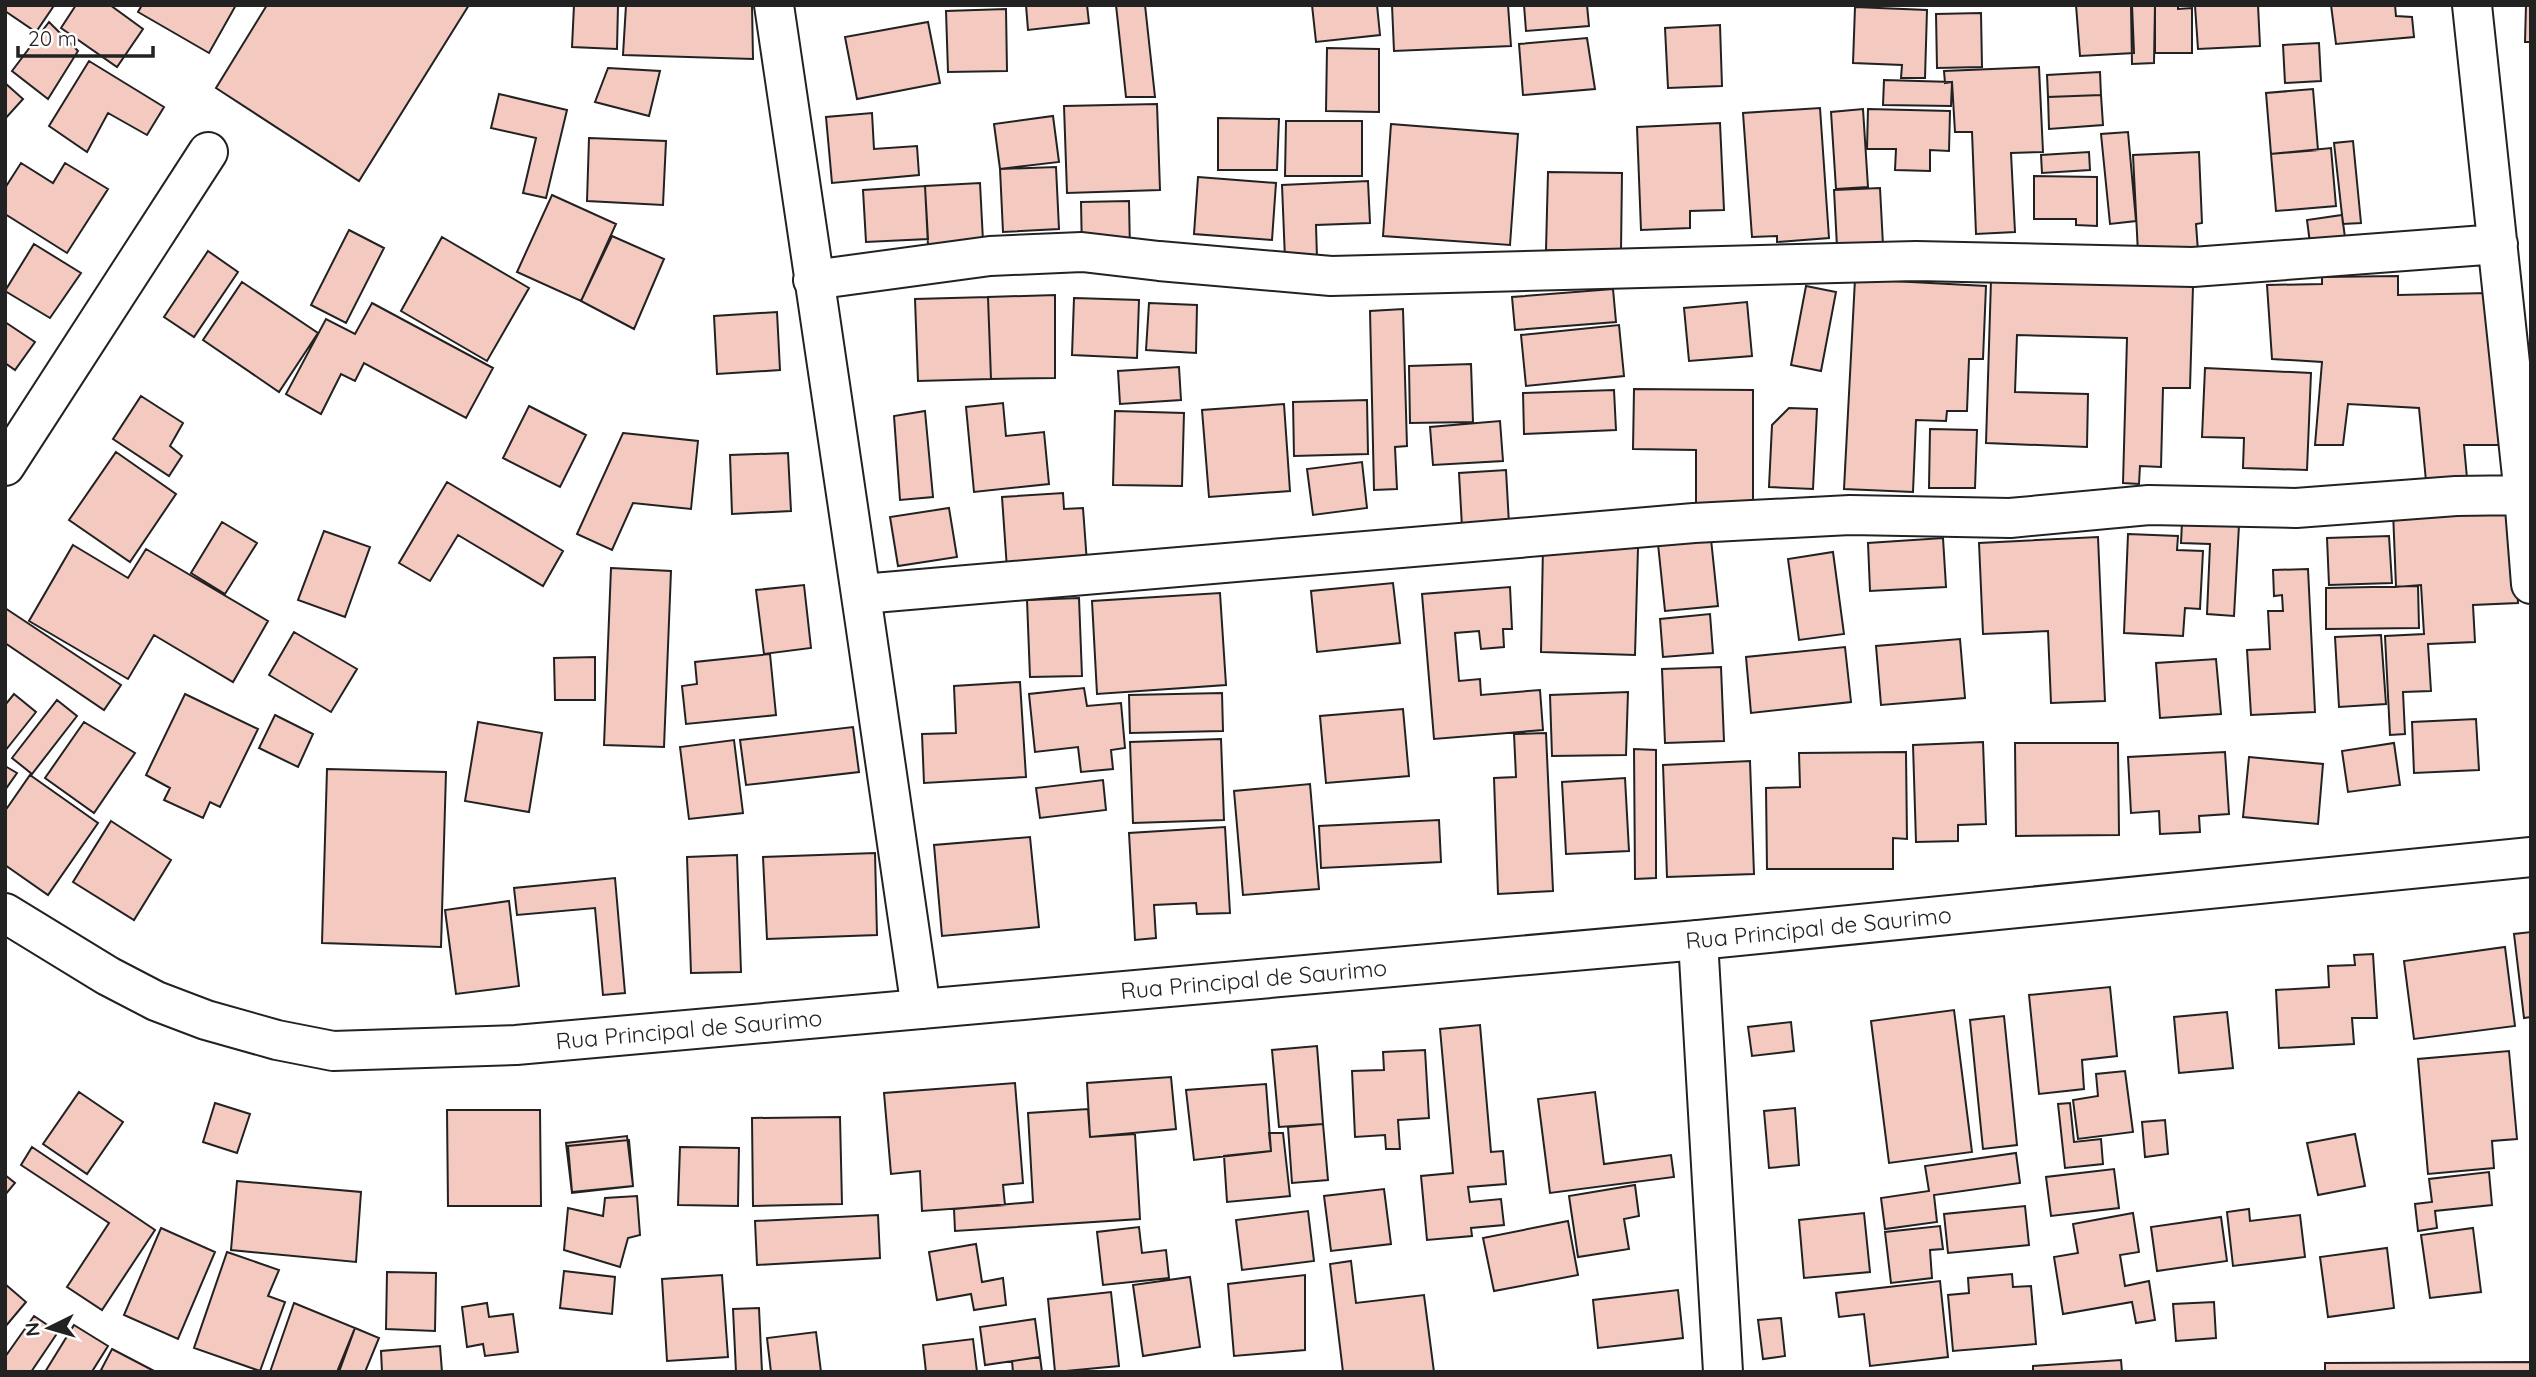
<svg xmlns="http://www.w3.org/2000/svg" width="2536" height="1377" font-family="Quicksand,sans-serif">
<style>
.building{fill:#f3c9c0;stroke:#222;stroke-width:2}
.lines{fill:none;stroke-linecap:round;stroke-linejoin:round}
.minor-casing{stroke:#222;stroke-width:42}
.tertiary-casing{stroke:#222;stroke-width:42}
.minor{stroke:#fff;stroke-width:38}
.tertiary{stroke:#fff;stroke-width:38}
.labels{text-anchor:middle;stroke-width:5;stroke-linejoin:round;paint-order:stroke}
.street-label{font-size:23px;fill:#222;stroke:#fff}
</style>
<rect width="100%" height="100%" fill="#fff"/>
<path class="building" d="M5,5h45l3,2 -17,25 -31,-21z
M76,5h34l33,24 -26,38 -56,-39z
M142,5h94l-27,48 -71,-41z
M267,5h202l-110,176 -143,-93z
M574,5h44l-1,44 -45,-2z
M626,5h126l1,54 -130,-4z
M1026,5h61l2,18 -61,7z
M1116,5h29l10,92h-29z
M1312,5h65l3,30 -64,7z
M1392,5h116l3,41 -117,5z
M1524,5h63l2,21 -63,5z
M2076,5h56l2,48 -54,3z
M2131,5h24l-1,58 -22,1z
M2155,5h23v4l14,-1v45h-37z
M2258,5l2,41 -62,3 -3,-43z
M2331,5h64l1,11 16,1 2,20 -78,7z
M2526,5h5v37h-6z
M1855,7l72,3 -2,68h-24l1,-13 -49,-2z
M1006,9l1,62 -59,1 -2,-61z
M1981,13l1,54 -45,1 -1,-54z
M49,22l29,29 -30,48 -36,-28z
M928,22l12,61 -83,16 -12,-62z
M1720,25l2,61 -54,2 -3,-60z
M1587,38l8,51 -72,6 -4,-51z
M2319,43l2,38 -36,2 -2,-38z
M1327,48l52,1v63l-53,-1z
M89,61l75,46 -17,28 -39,-22 -21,39 -38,-26z
M2039,67l4,85 -32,1 4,79 -39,2 -4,-102h-17l-3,-50 -7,1 -1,-12z
M608,68l52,3 -11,45 -54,-14z
M2100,72l1,23 -53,2 -1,-22z
M1884,80l68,2 -1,24 -68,-1z
M5,83l18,16 -18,20z
M2313,89l5,61 -47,4 -5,-61z
M499,94l68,16 -21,88 -23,-5 13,-55 -45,-10z
M2101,95l2,30 -54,4 -1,-32z
M1157,104l3,86 -93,3 -3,-87z
M1820,108l9,130 -52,4v-6l-25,1 -9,-124z
M1863,109l5,78 -32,2 -5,-77z
M1868,109l82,2 -1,40 -19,-1v21l-35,-1 1,-21h-29z
M872,113l2,36 43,-3 2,29 -87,8 -6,-66z
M1053,116l6,46 -59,7 -6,-45z
M1218,118l61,1 -2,51h-59z
M1286,121h76v55h-77z
M1720,123l4,87 -34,1v17l-49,2 -4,-103z
M1391,124l127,10 -8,111 -127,-9z
M2128,132l8,89 -26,3 -9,-90z
M589,138l77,3 -3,64 -76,-4z
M2353,141l8,82 -18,1 -9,-81z
M2331,148l5,58 -60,5 -5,-57z
M2089,152l1,18 -48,3 -1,-18z
M2199,152l3,71 -6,1 2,27 -60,2 -5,-98z
M21,163l32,20 12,-20 43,26 -41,64 -62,-39v-26z
M1056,167l3,62 -56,3 -3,-63z
M1548,172l74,1 -1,78 -75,-1z
M2034,176l63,1v49l-21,-1v-6h-42z
M1198,177l78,6 -4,57 -78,-6z
M1368,181l2,42 -54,2 1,33 -32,1 -3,-74z
M980,183l3,58 -55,4 -3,-59z
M925,186l3,53 -62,3 -3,-52z
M1880,188l3,57 -46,2 -3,-57z
M552,195l64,29 -35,77 -64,-29z
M1129,201l1,49 -48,2 -1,-50z
M2342,215l4,30 -35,6 -4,-31z
M349,230l35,18 -38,75 -35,-18z
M612,236l52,23 -30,70 -53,-28z
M442,237l87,51 -42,73 -86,-50z
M34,244l47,29 -31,45 -45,-27z
M208,251l30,21 -44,65 -30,-20z
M2398,276v19l90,-2 13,152h-37l3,33 -41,3 -7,-73 -71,-4 -5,41h-28l7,-83 -50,-3 -5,-74 55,-1v-7z
M1855,279l131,7 -3,73h-14l-2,52h-20l-1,10 -30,-1 -3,72 -69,-3z
M1991,280l202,6 -3,102h-27l-2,79 -21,-1 -1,18 -16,-1 4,-145 -110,-3 -2,57 73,2 -1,53 -101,-4z
M242,282l76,51 -39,59 -76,-52z
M1806,286l30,6 -15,79 -30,-6z
M1613,289l3,33 -101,8 -3,-33z
M1055,295v83l-64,1 -3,-82z
M988,297l3,82 -73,2 -3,-82z
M1074,298l65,2 -2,58 -65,-3z
M1747,302l5,54 -63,5 -5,-53z
M372,303l121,65 -27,50 -102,-55 -9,18 -14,-7 -20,40 -35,-20 40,-75 29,15z
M1149,303l48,2 -1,48 -50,-3z
M1403,309l4,137 -12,1 2,42 -23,1 -4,-179z
M777,312l3,58 -63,4 -3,-58z
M5,322l30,20 -20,28 -10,-7z
M1619,325l5,51 -98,10 -5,-51z
M1471,364l2,58 -63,1 -1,-57z
M1179,367l2,33 -61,4 -2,-33z
M2205,368l106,5 -4,97 -64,-2 1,-30 -42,-1z
M1634,389l119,1v116l-57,-1v-55l-63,-1z
M1614,390l2,40 -92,4 -1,-41z
M141,396l42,27 -13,23 12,10 -13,20 -56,-37z
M1367,400l1,54 -74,2 -1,-54z
M1003,403l3,33 38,-4 5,52 -75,8 -8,-85z
M1284,404l6,87 -81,6 -7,-87z
M529,406l57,29 -26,52 -57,-29z
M1789,408l28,1 -4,80 -44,-2 3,-62z
M925,411l8,86 -33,3 -6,-84z
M1115,411l69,2 -2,73 -69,-1z
M1500,421l3,40 -70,4 -3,-38z
M1930,429l47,1 -2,58h-46z
M623,433l75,8 -7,68 -58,-6 -21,47 -35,-16z
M116,452l60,42 -46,68 -61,-42z
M788,453l3,58 -59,3 -2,-59z
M1362,462l5,46 -54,7 -6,-46z
M1506,470l3,54 -47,3 -3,-54z
M447,482l116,69 -20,35 -85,-51 -28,46 -31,-18z
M1063,493l1,16 19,-1 4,55 -80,6 -5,-72z
M2513,506l5,97 -45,2 2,37 -47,2 3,47 -28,1 2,42 -15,1 -5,-99 39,-2 -3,-49 -25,2 -3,-76z
M949,508l8,49 -59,9 -8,-49z
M222,522l35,21 -32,51 -34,-21z
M2182,522l57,3 -5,91 -27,-2 3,-70 -29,-1z
M324,531l46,16 -25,70 -47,-17z
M2128,534l50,2 -1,14 26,1 -3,58 -15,-1 -2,28 -59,-3z
M2389,536l3,47 -63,2 -2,-47z
M2098,537l7,164 -54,2 -3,-72 -65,3 -4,-91z
M1943,538l3,49 -76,4 -2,-48z
M1711,539l7,67 -53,5 -7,-67z
M73,545l55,33 18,-29 122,72 -35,61 -79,-47 -26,44 -99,-58z
M1543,546l95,2 -3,107 -94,-3z
M1833,552l11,82 -45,6 -11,-81z
M611,568l60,3 -7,176 -60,-2z
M2308,569l7,143 -64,3 -4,-65 23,-1 -2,-38h15l-1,-16 -8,1 -1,-26z
M1393,583l7,60 -83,9 -6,-61z
M804,585l7,63 -47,6 -8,-64z
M2418,586l1,42 -93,1v-41z
M1510,587l2,42h-9l1,18 -23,2 -2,-18 -24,2 4,48 21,-2 1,16 59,-5 3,40 -109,9 -12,-145z
M1220,593l6,92 -129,9 -5,-93z
M1079,598l3,78 -52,1 -3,-77z
M5,608l116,77 -17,25 -99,-67z
M1710,614l3,39 -50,4 -3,-38z
M294,632l63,37 -26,43 -62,-37z
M2381,635l5,69 -47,3 -4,-70z
M1960,639l5,59 -84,7 -5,-59z
M1845,647l6,55 -100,11 -5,-56z
M770,654l6,61 -90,9 -4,-38 15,-2 -2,-22z
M595,657v43h-40l-1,-42z
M2216,659l5,55 -61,4 -4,-55z
M1721,667l3,74 -59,2 -3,-74z
M1020,682l6,95 -102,6 -2,-49 34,-1 -2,-47z
M1084,688l3,18 34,-3 4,45 -14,2 2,19 -32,3 -3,-25 -43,5 -6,-58z
M1628,692l-2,63 -74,1 -2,-61z
M1222,693l1,38 -93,2 -1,-38z
M14,694l22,18 -31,39v-46z
M185,694l73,35 -38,78 -10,-5 -7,16 -39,-18 6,-12 -24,-13z
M57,700l20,16 -45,58 -20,-16z
M1403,709l6,67 -83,7 -6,-67z
M275,715l38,19 -15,33 -39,-19z
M2476,719l3,51 -65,3 -2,-51z
M84,722l51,31 -41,60 -49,-35z
M478,722l64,11 -13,79 -64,-11z
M853,727l6,45 -113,13 -6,-45z
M1546,733l7,158 -55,3 -4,-116 22,-1 -2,-43z
M1221,739l3,81 -91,3 -3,-81z
M734,740l9,73 -54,6 -9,-72z
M1983,742l3,82 -28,1v16l-42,1 -3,-97z
M2015,743h103l1,92 -103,1z
M2394,743l6,42 -52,7 -6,-41z
M1634,749l22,1v128l-21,1z
M1906,752l1,87 -14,-1v31h-126l-1,-81 34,-1 -1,-34z
M2225,752l4,62 -30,2 1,16 -40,2 -1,-23 -28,2 -3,-56z
M2249,757l74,7 -5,60 -75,-7z
M1750,761l4,113 -87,3 -4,-112z
M5,766l12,7 -12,17z
M327,769l119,3 -5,175 -119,-4z
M30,775l68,48 -50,72 -43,-30v-54z
M1625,778l4,73 -63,3 -4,-72z
M1103,780l3,30 -66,8 -4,-30z
M1310,784l9,105 -76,6 -9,-104z
M1439,820l2,42 -120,6 -2,-42z
M111,821l60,39 -37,60 -61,-38z
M1225,827l5,86 -33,1 -1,-11 -42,2 2,33 -21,2 -6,-107z
M1030,837l9,90 -97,9 -8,-91z
M875,853l2,82 -110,4 -4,-82z
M737,855l4,117 -50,1 -4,-116z
M615,878l10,115 -22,2 -8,-87 -78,7 -3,-27z
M509,901l10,85 -63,8 -11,-84z
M2531,932v85l-7,1 -10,-84z
M2505,947l10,79 -101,13 -10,-78z
M2373,954l4,64h-25l2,26 -75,4 -3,-58 53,-3 -1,-21 27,-1 -1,-10z
M2110,987l7,69 -35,4 2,29 -45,5 -10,-99z
M1954,1010l18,142 -83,11 -18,-142z
M2227,1012l6,56 -54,5 -5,-56z
M2004,1016l13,129 -34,4 -13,-129z
M1791,1022l3,29 -42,5 -4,-29z
M1480,1025l11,127 12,-1 3,33 -38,3 2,15 31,-3 3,26 -33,3 1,8 -45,4 -6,-64 32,-3 -13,-144z
M1317,1046l6,78 -44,3 -7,-77z
M1425,1050l4,68 -31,2 2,29h-14l-1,-14 -30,2 -3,-66 32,-1 -1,-18z
M2509,1051l8,88 -25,2 2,27 -66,6 -10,-115z
M2125,1071l8,61 -55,7 -5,-39 25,-4 -2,-22z
M1171,1077l5,52 -86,8 -3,-54z
M1015,1083l8,100 -20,2 2,20 -83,6 -2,-40 -29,3 -7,-81z
M1266,1084l5,67 -77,9 -8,-70z
M79,1092l44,30 -36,52 -44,-30z
M1595,1092l9,72 67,-9 3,22 -124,16 -12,-94z
M215,1103l35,11 -13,39 -34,-11z
M2070,1103l4,39 27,-3 2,25 -38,4 -7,-64z
M1795,1108l4,57 -30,3 -5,-57z
M1088,1109l2,28 45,-3 5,85 -185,12 -1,-22 79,-7 -5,-89z
M447,1110h93l1,96h-93z
M840,1117l2,87 -89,2 -1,-88z
M2165,1120l3,34 -23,3 -3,-35z
M1323,1124l5,56 -36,3 -4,-56z
M1269,1133h14l7,63 -63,6 -3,-46 47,-5z
M2355,1134l10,52 -47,9 -11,-52z
M627,1136l6,50 -61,7 -6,-50z
M629,1140l4,46 -61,6 -4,-46z
M32,1147l123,83 -53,80 -35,-23 42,-64 -88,-58z
M680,1147l59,1 -1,58 -60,-1z
M2016,1153l4,30 -86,12 3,27 -52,7 -4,-31 48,-7 -4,-25z
M2114,1169l5,39 -68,8 -5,-39z
M2489,1172l3,33 -57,6 2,17 -19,3 -3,-27 17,-2 -3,-23z
M5,1175l10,8 -10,12z
M237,1181l124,11 -5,70 -125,-12z
M1635,1185l4,31 -15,3 5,30 -51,8 -9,-61z
M1384,1189l7,55 -60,7 -7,-55z
M637,1196l3,39 -12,3 -8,29 -56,-17 4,-42 35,8 2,-18z
M2025,1206l4,39 -81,8 -4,-39z
M2249,1209l1,12 50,-6 5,42 -72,9 -6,-54z
M1308,1211l6,50 -72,9 -6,-50z
M1864,1213l6,59 -66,6 -5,-58z
M2133,1213l6,39 -19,3 5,31 24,-5 6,39 -19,3 -4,-21 -69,12 -9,-57 24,-4 -5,-29z
M878,1215l2,43 -123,7 -2,-44z
M2221,1217l6,44 -70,10 -6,-44z
M1568,1221l10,54 -84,16 -11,-53z
M1940,1226l3,23 -13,1 2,28 -41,5 -6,-51z
M1139,1227l3,26 24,-3 3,28 -66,7 -6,-53z
M161,1228l54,24 -37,87 -54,-24z
M2473,1228l8,64 -51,6 -9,-63z
M976,1244l6,38 21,-4 3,27 -32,5 -3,-16 -34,6 -8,-48z
M2387,1248l7,60 -66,9 -8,-60z
M227,1252l52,18 -11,26 17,6 -25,69 -66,-23z
M1351,1261l5,42 68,-8 10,77h-91l-13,-108z
M564,1271l51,6 -3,37 -52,-6z
M387,1272l49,1 -1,58 -49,-2z
M2012,1274l1,13 18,-1 5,58 -83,7 -5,-56 21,-2 -1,-15z
M722,1275l6,82 -61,4 -5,-82z
M1305,1275v75l-71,6 -6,-72z
M1190,1277l10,70 -57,9 -10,-71z
M1940,1281l8,76 -78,9 -6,-52 -25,3 -3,-24z
M5,1284l21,18 -21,25z
M1678,1290l5,48 -85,10 -5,-48z
M1111,1292l8,74 -64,6 -7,-73z
M2214,1302l2,36 -40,3 -3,-37z
M294,1303l61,25 -18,44h-67z
M487,1303l2,14 24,-3 5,38 -33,4 -2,-12 -16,3 -5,-40z
M759,1308l3,64h-26l-3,-63z
M34,1316l24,16 -27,40h-25l-1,-15z
M1781,1318l4,38 -22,3 -5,-39z
M1035,1319l5,38 -55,8 -5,-38z
M74,1325l34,21 -15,24 3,2h-51z
M355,1328l24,10 -14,34h-26z
M816,1332l5,40h-50l-4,-34z
M973,1339l4,33h-51l-3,-27z
M440,1346l2,26h-60l-1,-21z
M112,1349l44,23h-51l-4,-2z
M1040,1357l2,15h-29l-1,-11z
M2121,1360l1,12h-89v-6z
M2531,1362v10h-206v-9z"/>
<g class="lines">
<defs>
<path id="minor" d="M774,5c48,335 100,669 147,1004
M2472,5l52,490 7,89
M813,280l177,-24 92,-4 77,9 172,15 585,-15 277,6 305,-23
M5,466l203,-314
M862,594l832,-71 156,-8 160,3 139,-13 147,3 160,-12 68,-1
M1698,940l25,432"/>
<g id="tertiary">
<path id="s1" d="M5,913l103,63 48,25 50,19 71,20 56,11 183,-6 1182,-105 833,-83"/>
</g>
</defs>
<use href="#minor" class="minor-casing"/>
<use href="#tertiary" class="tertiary-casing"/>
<use href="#minor" class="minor"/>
<use href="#tertiary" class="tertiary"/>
</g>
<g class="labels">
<g class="street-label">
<text dy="8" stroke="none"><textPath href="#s1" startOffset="1850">Rua Principal de Saurimo</textPath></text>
<text dy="8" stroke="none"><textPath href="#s1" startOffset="1283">Rua Principal de Saurimo</textPath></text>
<text dy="8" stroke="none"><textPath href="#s1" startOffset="716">Rua Principal de Saurimo</textPath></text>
</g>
</g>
<rect width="2536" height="1377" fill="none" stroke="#222222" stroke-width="14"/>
<g transform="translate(49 1328) rotate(265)" stroke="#ffffff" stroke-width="5" paint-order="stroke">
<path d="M0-5L12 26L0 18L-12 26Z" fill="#222222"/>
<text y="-10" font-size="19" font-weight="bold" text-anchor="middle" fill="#222222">N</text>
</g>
<path d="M18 46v10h135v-10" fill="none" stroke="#222222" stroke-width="3.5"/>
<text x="28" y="46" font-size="21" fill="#222222" stroke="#ffffff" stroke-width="5" paint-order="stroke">20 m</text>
</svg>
